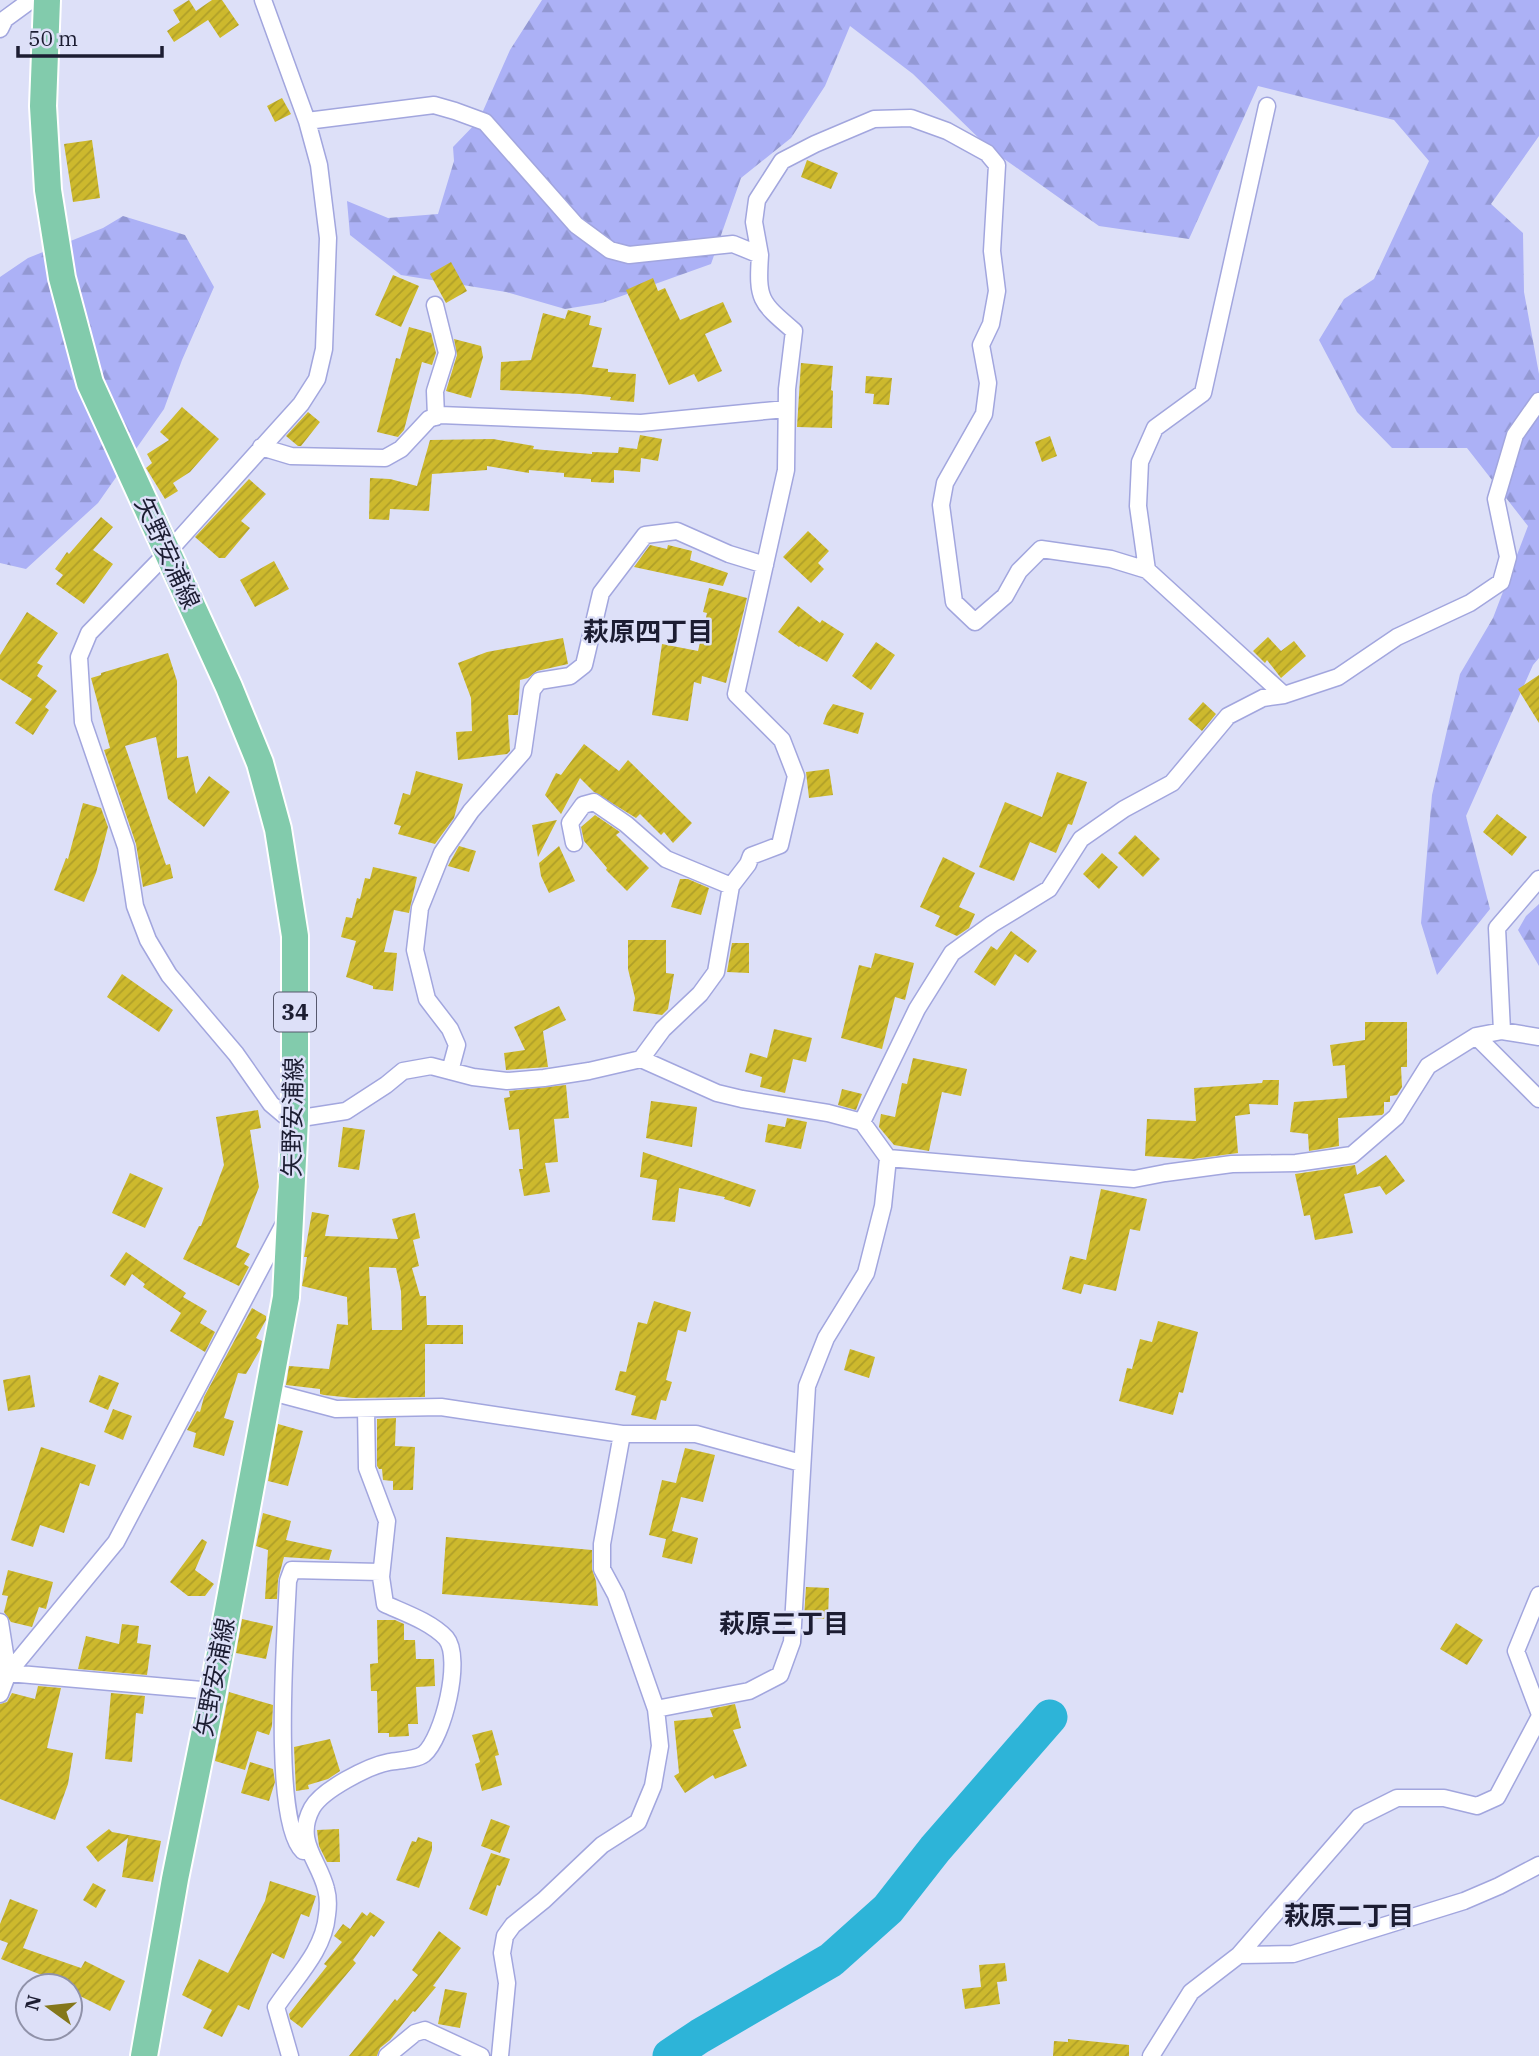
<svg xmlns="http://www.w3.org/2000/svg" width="1539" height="2056" font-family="'IBM Plex Serif','Noto Sans JP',serif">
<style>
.forest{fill:url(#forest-firs)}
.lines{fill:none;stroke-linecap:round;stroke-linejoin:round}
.river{stroke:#2db4d8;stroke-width:35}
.building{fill:url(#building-hatch);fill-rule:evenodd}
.street-casing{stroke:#a2a6de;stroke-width:19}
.primary-casing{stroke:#fff;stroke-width:30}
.street{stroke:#fff;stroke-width:16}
.primary{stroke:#82cbac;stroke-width:26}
.labels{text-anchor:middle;stroke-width:5;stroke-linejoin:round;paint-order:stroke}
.shield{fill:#dde0f8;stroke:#56586d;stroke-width:2}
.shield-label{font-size:23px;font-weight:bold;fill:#1c1d32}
.street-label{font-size:24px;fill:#1c1d32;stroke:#dde0f8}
.neighbourhood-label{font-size:26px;font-weight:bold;fill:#1c1d32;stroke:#dde0f8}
</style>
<defs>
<pattern id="forest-firs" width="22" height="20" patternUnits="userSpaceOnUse" patternTransform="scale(1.75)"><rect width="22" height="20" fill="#acb1f6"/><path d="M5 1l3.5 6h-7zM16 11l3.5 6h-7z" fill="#9398d3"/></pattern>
<pattern id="building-hatch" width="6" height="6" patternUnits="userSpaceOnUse" patternTransform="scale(1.75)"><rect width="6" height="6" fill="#cdb92d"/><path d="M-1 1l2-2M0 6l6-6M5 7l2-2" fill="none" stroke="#af9f28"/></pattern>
</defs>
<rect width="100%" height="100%" fill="#dde0f8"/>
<path class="forest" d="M542,0h997v136l-48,68 32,29 1,59 15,82v284l-6,7 -67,151 24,93 -53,66 -16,-52 11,-128 28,-121 33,-56 35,-92 -61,-78h-75l-35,-36 -38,-72 25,-41 30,-20 55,-118 -35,-41 -136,-34 -69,153 -90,-13 -109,-77 -77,-75 -63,-48 -25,60 -34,52 -50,40 -30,86 -109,39 -37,6 -59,-17 -105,-17 -51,-40 -3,-34 41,17 50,-4 16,-53 -1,-14 26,-27 31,-70z
M123,216l62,19 29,52 -32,73 -18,49 -66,94 -72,66 -26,-6v-286l28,-19 75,-30z
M1539,904v62l-21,-36 8,-14z"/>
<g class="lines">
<path class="river" d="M670,2056l30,-20 131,-76 57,-51 47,-60 115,-132"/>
</g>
<path class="building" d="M189,0l7,11 16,-11h10l17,25 -19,13 -12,-18 -34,22 -7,-11 13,-9 -7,-12z
M282,98l9,16 -16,8 -8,-16z
M92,140l8,58 -27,4 -9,-58z
M807,160l31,13 -7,16 -30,-12z
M451,262l16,29 -21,12 -16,-29z
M393,275l26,11 -18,41 -26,-12z
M653,278l5,13 7,-3 15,32 43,-18 9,20 -27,12 17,37 -24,11 -4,-8 -25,11 -43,-95z
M568,310l23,6 -2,9 13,3 -10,39 16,2v3l28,2 -2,28 -24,-2 1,-3 -31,-3 -80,-4 1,-28 30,-2 12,-47 22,6z
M409,327l22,6 5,20 -4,12 -10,-3 -18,68 -6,7 -21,-5 19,-74 4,1z
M454,339l27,7 2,11 -12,41 -25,-7 11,-36z
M801,363l32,3 -2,24 2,1 -1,37 -35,-1z
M866,376l26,2 -3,27 -16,-1 1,-10 -9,-1z
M182,407l37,32 -29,33 -17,11 5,8 -13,8 -19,-31 6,-5 -5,-9 22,-14 -9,-8z
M308,412l12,10 -19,24h-3l-12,-10z
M640,435l22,4 -4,22 -17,-3 -1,14 -26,-2v13l-23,-1v-3l-27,-2v-4l-35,-3v3l-42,-7v4l-55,4 -3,37 -39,-2 -1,11 -20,-1 1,-41 20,1 27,7 13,-46 63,-1 41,7 -1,3 59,5v-2l26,1 1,-6 18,2z
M1050,436l7,20 -15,6 -7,-20z
M249,479l17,15 -25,27 9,7 -25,30h-6l-24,-21z
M101,517l12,10 -20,23 20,14 -29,40 -28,-20 7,-9 -8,-6 12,-17 2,2z
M808,531l21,20 -11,12 6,6 -13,14 -28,-26z
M650,545l17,4 1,-4 24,6 -2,9 38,13 -5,13 -89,-19z
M274,561l15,28 -34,18 -15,-27z
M709,588l38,10 -21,85 -24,-7 -1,8 -7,-2 -6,39 -36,-6 10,-71 36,7 9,-38 -4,-1z
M798,606l22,17 2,-3 22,14 -17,28 -27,-16 -1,1 -21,-15z
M27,612l31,21 -21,30 6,3 -6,10 20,15 -12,16 4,3 -16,25 -18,-12 17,-24 -32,-20v-24z
M1268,637l13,14 13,-10 12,15 -25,22 -14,-18 -2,3 -12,-12z
M563,638l5,26 -31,7 -9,7 -8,2 -2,35h-10l2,36 -3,3 -49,6 -2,-28 16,-1 -1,-33 -13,-35 29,-11z
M876,642l19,13 -24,35 -19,-14z
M168,653l9,28v77l11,-2 8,38 13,-18 21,16 -26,35 -36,-28 -12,-62 -31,9 41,119 4,-1 3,14 -30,9 -7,-43 -32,-94 6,-2 -19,-70 10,-3v-2z
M1539,675v48l-21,-34z
M1203,702l13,12 -14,17 -14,-12z
M833,704l31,9 -6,21 -35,-10 4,-11z
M584,744l35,27 9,-11 64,63 -19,20 -9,-11 -3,3 -21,-21 -4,4 -42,-26 -14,-14 -19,36 -16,-19 11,-22 5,2z
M829,769l4,26 -24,3 -3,-26z
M416,771l47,13 -9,34 -19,26 -37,-10 3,-8 -7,-2 9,-31 7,2z
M1057,772l30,10 -15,43 -4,-1 -12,29 -26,-11 -16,39 -35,-14 26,-65 37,15z
M83,803l18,5 7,19 -12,46 -12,29 -30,-12 12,-32 2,1z
M1497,814l30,23 -15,19 -29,-24z
M595,815l25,17 -4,3 33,33 -22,23 -21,-21 1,-2 -23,-27 -3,-14z
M557,820l-19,37 -6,-32z
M1135,835l25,24 -17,18 -25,-24z
M459,846l17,5 -7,21 -21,-6z
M559,846l16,35 -26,12 -8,-17 -2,-13z
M1102,853l16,14 -19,22 -16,-15z
M943,857l32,16 -16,34 16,7 -6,14 -12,8 -22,-10 5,-10 -20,-9z
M373,867l44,10 -8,36 -15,-3 -10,42 13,1 -4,38 -20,-2v-3l-27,-9 10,-36 -15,-4 5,-20 6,1 5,-20 3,1 5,-21 5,1z
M680,879h8l21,9 -8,27 -30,-8z
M1011,931l26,20 -9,12 -13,-9 -20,32 -21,-14 17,-26 6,4z
M628,940h38v33l8,1 -6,35 -6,6 -29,-4 2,-13 -7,-29z
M732,943h17v30l-22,-1z
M875,953l39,10 -9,37 -10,-3 -13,52 -41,-11 18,-73 12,3z
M122,974l51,36 -14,22 -52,-35z
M559,1006l7,14 -23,11 5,36 -42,3 -2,-17 21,-3 -11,-23z
M1365,1022h42v45h-6l1,20 -5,8 -7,1v6h-6v11l-2,2 -44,3 1,28 -30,5 -1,-17 -18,-2 4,-30 53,-4 -2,-33 -12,1 -3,-21 35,-5z
M774,1029l38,9 -6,24 -13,-3 -8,34 -25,-6 2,-10 -17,-5 5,-19 17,5z
M913,1058l54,11 -6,27 -19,-4 -13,59 -35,-6 -15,-18 2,-13 14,3 7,-34 5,1z
M1263,1080h16l-1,25 -29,-1 1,10 -15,2 3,37 -45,6 -48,-3 2,-37 49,2 -2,-33 68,-5z
M566,1085l3,33 -15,1 4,43 -13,1 5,29 -26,4 -5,-27h4l-4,-40 -10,1 -5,-32 6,-1 -1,-6z
M842,1089l20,5 -6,16 -18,-5z
M651,1101l46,6 -5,40 -46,-9z
M258,1110l3,18 -11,2 9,57 -23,60 14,7 -6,10 5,3 -10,19 -56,-27 16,-33h2l23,-61 -8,-48z
M787,1118l20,4 -6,27 -36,-7 3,-18 17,3z
M343,1127l22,3 -6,40 -21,-3z
M643,1152l113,38 -6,17 -26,-8 1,-2 -46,-9 -4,34 -23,-2 5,-40 -17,-3z
M1386,1155l19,26 -19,14 -6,-9 -36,8 9,39 -38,7 -5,-25 -6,1 -9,-42 60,-9 2,10z
M130,1173l33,15 -18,40 -33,-15z
M1101,1189l46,10 -7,32 -10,-2 -14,62 -32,-7 -3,10 -19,-5 8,-33 16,4z
M312,1212l17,3 -4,21 73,3 -6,-20 23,-6 5,25 -7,2 6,26 -7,2 8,28h6l1,29h36v19h-38v53l-72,1 -29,-3 -4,-1v-5l-34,-4 3,-19 40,3 8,-45 11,1 -1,-28 -45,-11 5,-29h-3zM369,1267l27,1 5,23 1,39h-30z
M126,1252l60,41 -3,4 24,14 -7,12 15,9 -10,20 -35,-21 11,-18 -38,-26 2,-3 -13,-10 -7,12 -15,-10z
M654,1301l37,11 -5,20 -8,-2 -12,50 6,2 -6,19 -5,-1 -5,20 -25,-5 5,-19 -21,-6 5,-19 6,1 12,-50 9,2z
M252,1308l14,8v4l-10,18 6,3 -2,9 -14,24 -8,-1 -14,45 10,3 -10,35 -31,-9 3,-14 -9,-3 10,-19 3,1 4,-15z
M1158,1321l40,11 -15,61 -4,-1 -6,23 -54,-14 8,-33 5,1 8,-30 12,3z
M850,1349l25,8 -6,21 -25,-8z
M30,1375l5,32 -27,4 -5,-31z
M99,1375l20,8 -11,27 -19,-8z
M113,1409l19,7 -9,24 -19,-8z
M396,1418l-1,28 20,1 -2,43h-20v-9l-10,-1 -1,-11h-3l-2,-3v-47z
M278,1424l25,7 -15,55 -20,-5z
M41,1447l55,18 -7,21 -9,-3 -16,50 -24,-8 -7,22 -22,-7z
M685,1448l30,7 -12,47 -22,-5 -9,34 26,7 -6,26 -30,-7 4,-18 -17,-4 13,-55 14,3z
M263,1513l28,8 -5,19 46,10 -3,10 -45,-3 -6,23 -1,19h-12l3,-49 -12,-4z
M446,1537l146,13v19l4,12 2,25 -156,-12z
M202,1539l5,3 -12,28 19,14 -9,12h-17l-18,-14z
M8,1570l45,12 -7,27 -7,-2 -7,20 -21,-5 -7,-10 4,-16 -6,-1z
M806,1587l23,1 -1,31 -24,-1z
M242,1619l31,7 -7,33 -30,-6z
M377,1620h18l9,4v16h11l1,19h18l1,27 -19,1 2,37h-10l1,12 -20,1v-4h-11l-1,-42h-6l-1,-27 8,-1z
M1456,1623l27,17 -16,25 -27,-16z
M122,1624l17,2 -2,17 14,2 -4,30 -69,-6 8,-33 33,8z
M38,1686l23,2 -14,60 26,5 -5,31 -13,36 -55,-21v-95l7,-2 5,-9 23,6z
M229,1692l44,13 -1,21 -3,9 -12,-4 -12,39 -30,-9z
M111,1693l34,3 -2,18 -7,-1 -4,49 -27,-3z
M735,1704l6,24 -8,2 14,36 -32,13 -2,-4 -28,18 -11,-17 5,-3 -5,-52 39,-4 -3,-8z
M492,1730l7,25 -4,1 7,29 -20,6 -7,-27 5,-2 -8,-27z
M330,1739l10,32 -12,8 -20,6 1,4 -13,2 -2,-44z
M250,1762l23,7 2,13 -6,19 -28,-8z
M491,1819l19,7 -10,27 -19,-7z
M109,1829l3,3 49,9 -8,41 -31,-5 6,-39 -30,24 -12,-15z
M339,1829l1,33h-13l-8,-16 -2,-16z
M418,1837l14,5v8l-13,38 -23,-8 16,-39 4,1z
M491,1853l19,6 -10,27 -3,-1 -10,31 -18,-7z
M270,1881l46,15 -7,21 -8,-3 -17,45 -12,-6 -23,57 -11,-5 -16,32 -19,-9 9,-18 -30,-15 17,-36 29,14 37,-72z
M93,1883l13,7 -10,18 -13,-8z
M10,1899l28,11 -15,38 58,20 4,-7 40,20 -15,30 -40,-20v-5h-9l1,-3 -61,-24 7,-16 -8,-3v-16z
M362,1912l5,4 3,-4 15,10 -11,15 -3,-2 -18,25 3,3 -54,65 -12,-9 -1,-5 38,-48 -3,-2 18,-22 -8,-6 9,-12 7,5z
M439,1931l22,17 -28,38 3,1 -21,25 -2,-1 -23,29 -10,8 -3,8h-28l46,-57 2,2 21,-26 -6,-5z
M1005,1963l2,18 -10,1 3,22 -35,5 -3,-20 19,-2 -2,-22z
M445,1989l22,4 -7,35 -22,-4z
M1068,2039l61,6v11h-76l1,-15 14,1z"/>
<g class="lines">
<defs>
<path id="street" d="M263,0l44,121 12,44 9,73 -4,111 -7,30 -16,25 -134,149 -78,80 -10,24 4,65 43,125 9,59 13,34 21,35 67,79 35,50 13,11 11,4 51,-8 40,-26 17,-14 28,-5 42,11 34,4 37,-3 45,-7 52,-12 76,34 25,6 86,14 34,9 26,36 -5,48 -17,67 -40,65 -19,48 -15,256 -12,33 -31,16 -93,18
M0,29l5,-10 26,-19
M307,121l127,-16 21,6 30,11 91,103 34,25 19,5 104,-11 27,11c-3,45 0,47 34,76l-7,58 -1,81 -50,224 46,46 14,36 -16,69 -29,11 -3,8 -17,22 -15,86 -16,22 -37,35 -22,30
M760,255l-6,-33 3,-22 25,-39 33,-17 59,-25 37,-1 36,13 40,22 10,12 -5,86 5,40 -6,33 -10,21 7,38 -4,31 -39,69 -4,22 13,97 21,20 30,-26 14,-25 22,-22 70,10 36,11 137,125
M435,305l12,48 -12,38 1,26
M261,447l30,9 94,2 16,-9 28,-30 11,-4 201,8 145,-14
M1147,570l-9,-64 2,-44 15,-34 48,-35 64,-287
M574,843l-4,-20 13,-18 11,-3 32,22 40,35 65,27
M1502,1031l-5,-103 42,-49
M1476,1036l63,63
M450,1071l7,-26 -7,-16 -23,-30 -12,-49 5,-42 22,-55 29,-42 52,-59 9,-62 7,-9 31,-5 14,-11 17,-72 44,-58 32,-4 52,23 36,11
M862,1122l55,-113 35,-56 40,-29 57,-35 32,-50 43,-30 48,-26 56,-67 35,-18 21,-3 54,-18 59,-40 73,-34 31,-21 7,-25 -12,-58 19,-64 24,-34
M888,1158l246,21 31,-6 67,-9 64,-1 56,-8 44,-38 32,-51 48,-30 26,-5 37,6
M268,1391l68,18 105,-2 181,27h74l105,29
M1539,1595l-23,56 23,61
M0,1622l8,51
M8,1673l205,18
M0,1694l8,-21 108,-131 169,-320
M303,1851c-32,-29 -17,-222 -15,-270l4,-11 89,2
M1239,1955l120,-138 38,-19h47l33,8 20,-9 42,-79
M290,2056l-14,-49c19,-29 48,-56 51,-92 1,-7 1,-19 -1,-26 -7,-29 -32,-48 -14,-81 10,-18 56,-42 77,-46 10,-2 27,-2 35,-8 19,-16 39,-96 22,-116 -15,-16 -41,-25 -61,-34l-4,-27 6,-56 -20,-53 -1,-59
M387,2056l28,-23 10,-3 56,26
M500,2056l7,-73 -5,-30 3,-17 8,-11 31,-25 58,-55 36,-23 15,-36 7,-40 -4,-37 -40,-114 -14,-26v-25l20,-110
M1151,2056l40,-64 48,-37 54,-1 171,-53 35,-15 40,-21"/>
<path id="primary" d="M47,0l-4,106 5,84 14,88 28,105 139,304 31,76 18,66 17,107v183l-9,178 -73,394 -38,188 -31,177"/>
</defs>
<use href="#street" class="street-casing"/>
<use href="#primary" class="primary-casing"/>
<use href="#street" class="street"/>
<use href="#primary" class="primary"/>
</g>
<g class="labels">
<rect class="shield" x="274" y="992.5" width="42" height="39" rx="5"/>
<g class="shield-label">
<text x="295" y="1020">34</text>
</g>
<g class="street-label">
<text transform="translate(167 553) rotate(65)" y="8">矢野安浦線</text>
<text transform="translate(293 1117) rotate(-89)" y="8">矢野安浦線</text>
<text transform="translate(215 1677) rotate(-79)" y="8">矢野安浦線</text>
</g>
<g class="neighbourhood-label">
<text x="648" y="641">萩原四丁目</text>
<text x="784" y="1633">萩原三丁目</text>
<text x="1349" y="1925">萩原二丁目</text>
</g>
</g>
<g transform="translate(49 2007) rotate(285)"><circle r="33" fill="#dde0f8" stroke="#9092a9" stroke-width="2"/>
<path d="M0-5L12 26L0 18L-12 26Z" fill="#84771b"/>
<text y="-10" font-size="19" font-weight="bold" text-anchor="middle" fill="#1c1d32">N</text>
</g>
<path d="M18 46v10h144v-10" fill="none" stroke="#1c1d32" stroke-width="3.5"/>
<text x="28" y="46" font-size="21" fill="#1c1d32" stroke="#dde0f8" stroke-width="5" paint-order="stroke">50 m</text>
</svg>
